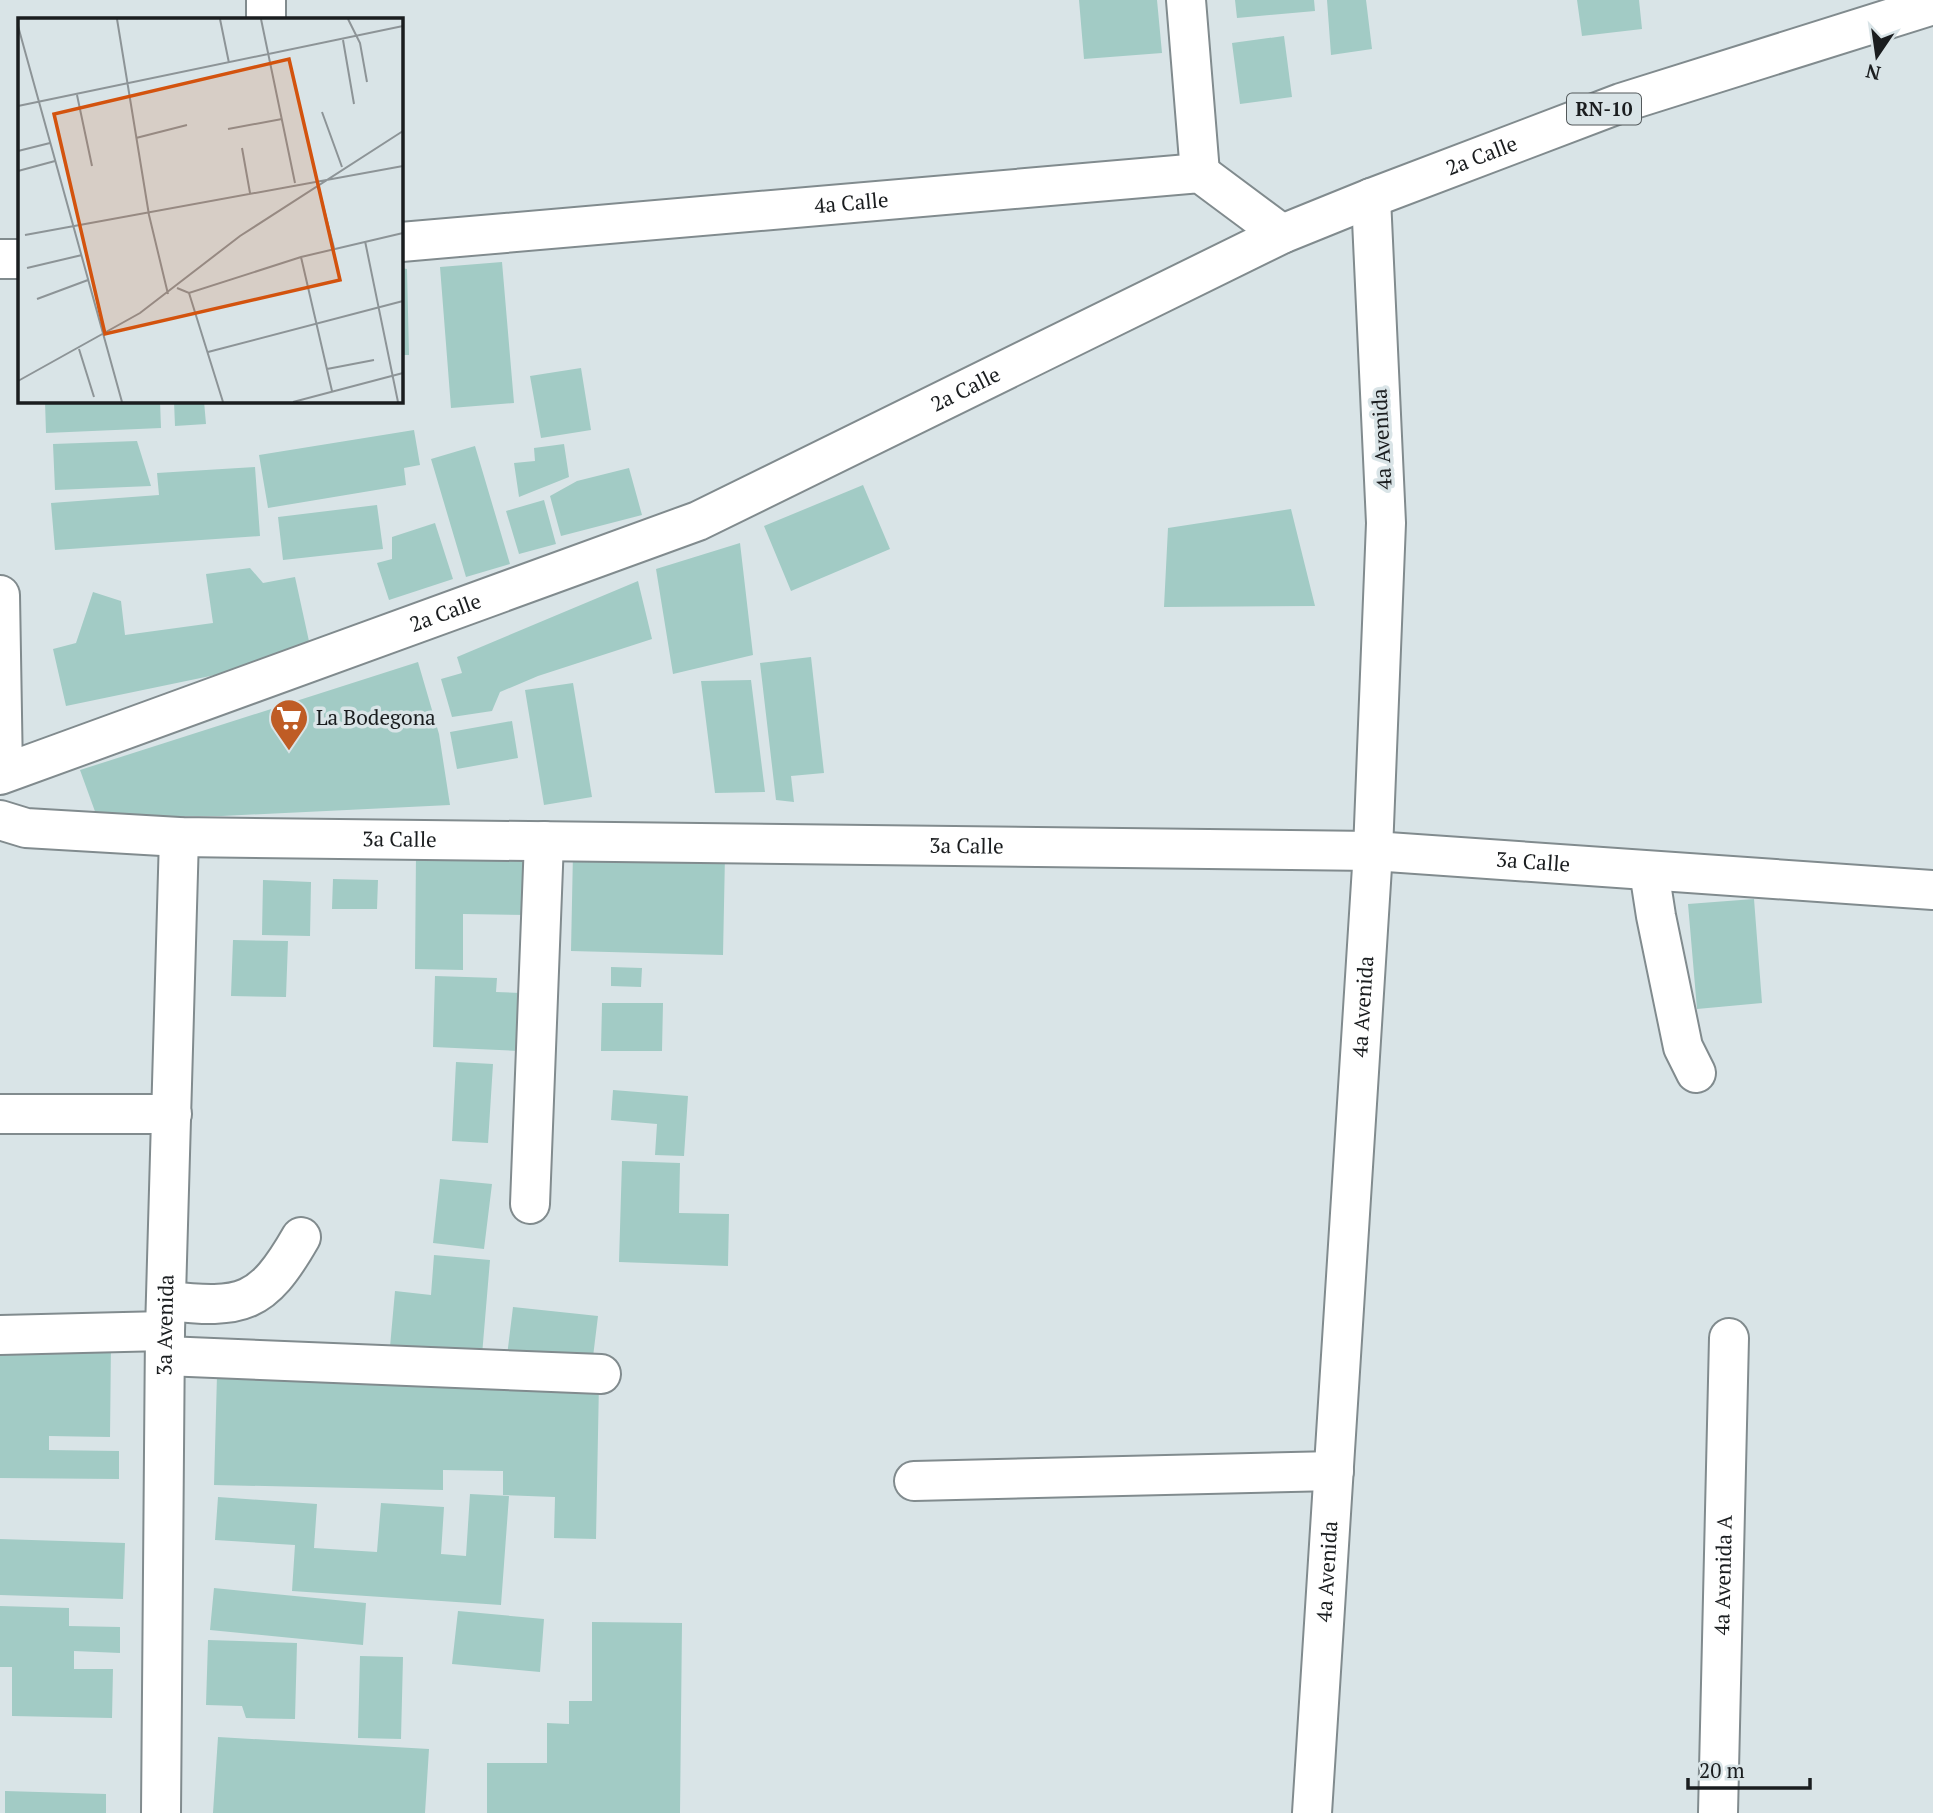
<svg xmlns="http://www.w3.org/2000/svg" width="1933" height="1813" font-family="'PT Serif',serif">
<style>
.building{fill:#a2cbc5}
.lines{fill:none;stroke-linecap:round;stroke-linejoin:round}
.minor-casing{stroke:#818b8e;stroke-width:42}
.major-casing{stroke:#818b8e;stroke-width:42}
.minor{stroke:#fff;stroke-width:38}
.major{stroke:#fff;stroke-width:38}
.labels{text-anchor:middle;stroke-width:7;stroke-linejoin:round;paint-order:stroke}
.shield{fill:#d9e4e7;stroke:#53595b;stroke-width:2}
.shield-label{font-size:19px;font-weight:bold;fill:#1a1d1f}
.street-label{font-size:21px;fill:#1a1d1f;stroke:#d9e4e7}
.poi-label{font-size:21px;fill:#1a1d1f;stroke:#d9e4e7;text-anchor:start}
.inset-road{fill:none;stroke:#8d9497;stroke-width:2}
.view{fill:#d3530e;fill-opacity:0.15;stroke:#d3530e;stroke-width:3.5}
.inset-edge{fill:none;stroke:#1a1d1f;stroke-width:3.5}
</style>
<rect width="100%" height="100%" fill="#d9e4e7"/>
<path class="building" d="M1079,0h78l5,53 -78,6z
M1235,0h79l1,11 -78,7z
M1327,0h39l6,49 -41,6z
M1577,0h62l3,29 -60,7z
M1284,36l8,61 -52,7 -8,-61z
M502,262l12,141 -63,5 -11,-141z
M401,268l6,1 2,86h-8z
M581,368l10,62 -50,8 -11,-62z
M45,401h115l1,27 -115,5z
M174,401h30l2,23 -31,2z
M414,430l6,35 -16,3 2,17 -138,23 -9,-53z
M137,441l14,45 -96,4 -2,-46z
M564,444l5,33 -50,20 -5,-34 21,-2 -1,-13z
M475,446l35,118 -44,13 -35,-118z
M255,467l5,69 -205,14 -4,-47 108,-8 -2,-22z
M629,468l13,47 -81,21 -11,-40 27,-15z
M863,485l27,64 -99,42 -27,-65z
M544,500l12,44 -37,10 -13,-43z
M377,505l6,44 -100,11 -5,-43z
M1291,509l24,97 -151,1 4,-79z
M435,523l18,56 -64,21 -12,-37 15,-4v-22z
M740,543l13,112 -80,19 -17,-105z
M250,568l13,15 32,-6 17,78 -246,51 -13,-57 23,-6 17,-51 28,9 4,34 88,-12 -7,-49z
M638,581l14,58 -114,37 -38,16 -8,19 -40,6 -11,-38 21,-6 -5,-16z
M811,657l13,116 -33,3 3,26 -18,-2 -16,-137z
M418,662l21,72 11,71 -228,11 -125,1 -17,-47z
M751,680l14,112 -50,1 -14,-112z
M573,683l19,114 -48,8 -19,-115z
M512,721l6,37 -61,11 -7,-37z
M573,852l152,3 -2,100 -152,-4z
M416,853l113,1v61l-66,-1v56l-48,-1z
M333,879l45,1 -1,29h-45z
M263,880l48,2 -1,54 -48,-1z
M1754,899l8,104 -65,6 -9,-105z
M233,940l55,1 -2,56 -55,-1z
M611,967l31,1 -1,19 -30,-1z
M435,976l62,2 -1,14 25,1 -1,58 -87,-4z
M602,1003h61l-1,48h-61z
M456,1062l37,2 -5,79 -36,-2z
M613,1090l75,6 -4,60 -29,-1 2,-31 -46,-4z
M622,1161l58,2 -1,50 50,1 -1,52 -109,-4z
M440,1179l52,5 -8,65 -51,-6z
M434,1255l56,5 -8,95 -92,-8 5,-56 36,4z
M513,1307l85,9 -6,49 -85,-9z
M0,1340l111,2 -1,95 -61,-1v14l70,1v28l-119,-1z
M217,1375l382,7 -3,157 -42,-1 1,-41 -52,-2v-24l-60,-1v20l-229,-5z
M470,1494l39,2 -8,109 -209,-14 3,-46 -80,-5 3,-43 99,7 -3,44 63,4 4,-49 63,4 -3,47 25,2z
M0,1539l125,4 -2,56 -123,-4z
M214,1588l152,15 -3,42 -153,-15z
M0,1606l69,2v18l51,1v26l-46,-2v18h39l-1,49 -100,-2v-49h-12z
M458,1611l86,8 -4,53 -88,-8z
M592,1622l90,1 -2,190h-193v-50h60v-40l22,1v-23h23z
M208,1640l89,3 -2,76 -49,-1 -4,-12 -36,-1z
M360,1656l43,1 -2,82 -43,-1z
M218,1737l211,12 -4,64h-212z
M5,1791l101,3v19h-101z"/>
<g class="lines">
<defs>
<g id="minor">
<path d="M1186,0l14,173"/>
<path d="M266,19v-19"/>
<path id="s1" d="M401,242l799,-69 82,61"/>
<path d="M0,259h19"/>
<path d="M0,595l3,178"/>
<path id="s2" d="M0,820l26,8 153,9 1194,14 560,39"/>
<path d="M1649,871l7,45 27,131 13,26"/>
<path d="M0,1114h172"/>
<path d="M530,1204l14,-363"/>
<path d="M167,1301c76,8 95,4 134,-64"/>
<path d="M0,1335l165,-4"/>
<path d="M165,1356l436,18"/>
<path d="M914,1481l420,-10"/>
<path id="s3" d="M161,1813l4,-482 14,-494"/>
<path id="s4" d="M1312,1813l61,-962 13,-328 -15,-325"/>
<path id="s5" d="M1718,1813l11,-475"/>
</g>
<g id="major">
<path id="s6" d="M0,775l698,-254 584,-287 89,-36 250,-95 312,-98"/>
</g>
</defs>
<use href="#minor" class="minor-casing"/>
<use href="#major" class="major-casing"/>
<use href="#minor" class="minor"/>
<use href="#major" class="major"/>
</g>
<defs>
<symbol id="supermarket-pin" viewBox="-11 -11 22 30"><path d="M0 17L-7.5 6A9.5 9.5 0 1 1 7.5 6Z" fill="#bf5c25" stroke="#d9e4e7"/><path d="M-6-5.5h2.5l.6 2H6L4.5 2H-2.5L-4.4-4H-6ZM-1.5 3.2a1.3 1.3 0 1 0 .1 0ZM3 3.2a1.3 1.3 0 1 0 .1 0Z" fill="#fff"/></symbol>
</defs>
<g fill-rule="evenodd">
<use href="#supermarket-pin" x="267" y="696" width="44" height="60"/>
</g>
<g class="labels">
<rect class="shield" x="1567" y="93.5" width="74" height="31" rx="5"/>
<g class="shield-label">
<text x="1604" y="116">RN-10</text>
</g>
<g class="street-label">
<text dy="7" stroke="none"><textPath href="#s6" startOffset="1608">2a Calle</textPath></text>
<text dy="7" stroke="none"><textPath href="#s1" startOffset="452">4a Calle</textPath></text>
<text dy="7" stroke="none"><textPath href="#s6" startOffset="1041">2a Calle</textPath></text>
<text transform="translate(1382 439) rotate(-93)" y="7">4a Avenida</text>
<text dy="7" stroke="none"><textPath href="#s6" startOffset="474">2a Calle</textPath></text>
<text dy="7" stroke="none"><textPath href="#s2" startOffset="401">3a Calle</textPath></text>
<text dy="7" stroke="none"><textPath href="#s2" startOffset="968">3a Calle</textPath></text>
<text dy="7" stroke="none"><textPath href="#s2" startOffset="1535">3a Calle</textPath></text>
<text dy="7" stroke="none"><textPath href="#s4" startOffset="808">4a Avenida</textPath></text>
<text dy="7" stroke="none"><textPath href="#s3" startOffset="488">3a Avenida</textPath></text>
<text dy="7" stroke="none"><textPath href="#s4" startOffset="242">4a Avenida</textPath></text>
<text dy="7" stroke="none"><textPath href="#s5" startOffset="238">4a Avenida A</textPath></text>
</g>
<g class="poi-label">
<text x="316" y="725">La Bodegona</text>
</g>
</g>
<g transform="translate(18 18)">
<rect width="385" height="385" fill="#d9e4e7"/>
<path class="inset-road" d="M99,1l32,196 19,79M202,1l9,44M243,1l34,164M330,1l12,24 7,39M0,8l104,376M325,22l11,64M59,77l15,71M0,88l385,-80M304,94l20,55M210,111l54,-10M118,120l51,-13M224,130l8,45M0,133l32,-8M0,153l37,-10M300,168l16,62M7,217l378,-69M347,223l33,161M283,239l31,134M9,250l55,-13M159,270l12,5 112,-36 102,-24M171,275l34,109M19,281l51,-19M61,331l15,48M190,334l195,-51M309,351l47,-9M0,363l122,-68 100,-77 163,-105M275,384l110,-29"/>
<path class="view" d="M271,41l51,221 -235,54 -51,-220z"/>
<rect width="385" height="385" class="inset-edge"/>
</g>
<g transform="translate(1877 56) rotate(193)" stroke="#d9e4e7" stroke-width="5" paint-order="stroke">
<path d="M0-5L12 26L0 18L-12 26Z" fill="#1a1d1f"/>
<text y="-10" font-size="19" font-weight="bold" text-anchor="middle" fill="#1a1d1f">N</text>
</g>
<path d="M1688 1778v10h122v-10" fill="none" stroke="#1a1d1f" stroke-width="3.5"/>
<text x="1699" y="1778" font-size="21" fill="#1a1d1f" stroke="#d9e4e7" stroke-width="5" paint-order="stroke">20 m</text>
</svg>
